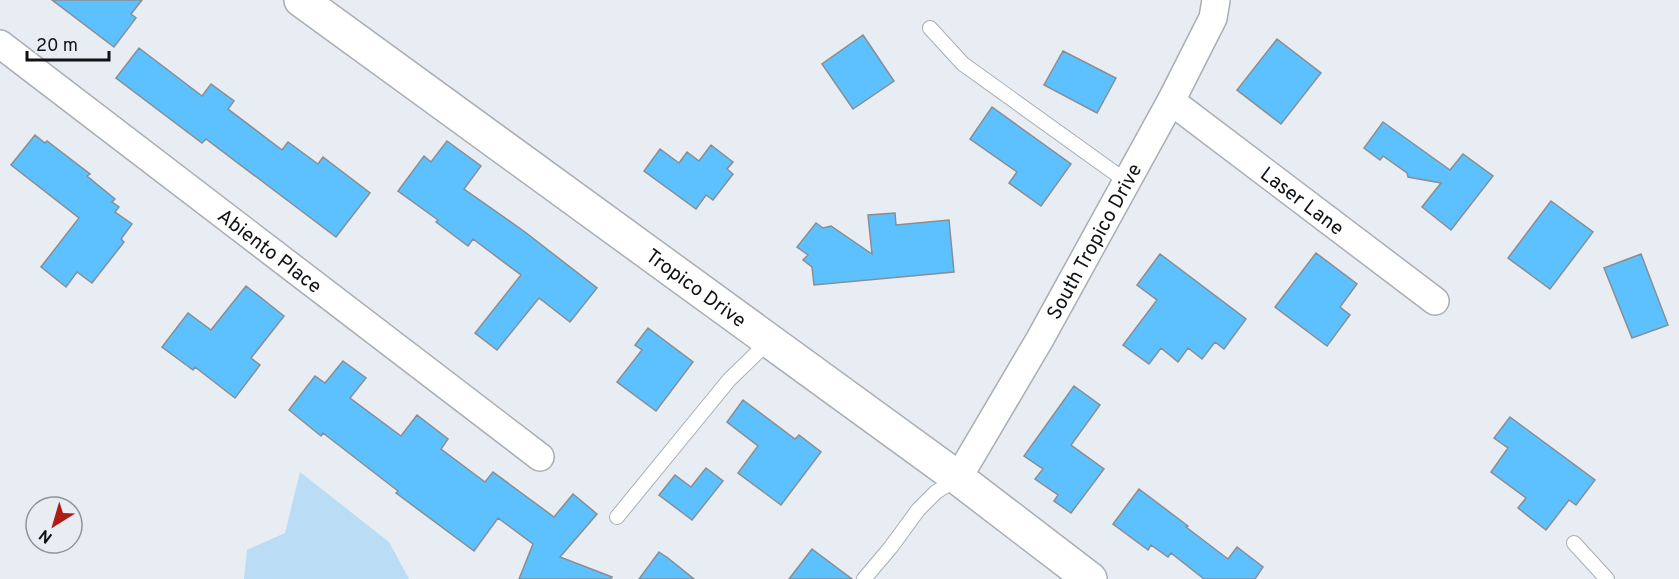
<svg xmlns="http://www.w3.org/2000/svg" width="1679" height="579" font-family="Overpass,sans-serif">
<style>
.green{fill:#baddf5}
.building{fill:#5dc1ff;stroke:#888e92;stroke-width:1.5}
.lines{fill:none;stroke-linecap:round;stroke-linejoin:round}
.lane-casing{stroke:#a8aeb3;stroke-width:16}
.street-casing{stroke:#a8aeb3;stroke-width:30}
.secondary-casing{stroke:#a8aeb3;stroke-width:36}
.lane{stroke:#fff;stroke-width:14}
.street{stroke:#fff;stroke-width:27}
.secondary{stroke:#fff;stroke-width:33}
.labels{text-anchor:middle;stroke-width:4.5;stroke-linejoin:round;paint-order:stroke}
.street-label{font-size:20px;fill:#101214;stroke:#e7edf2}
</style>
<rect width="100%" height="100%" fill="#e7edf2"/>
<path class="green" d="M300,472l89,70 20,37h-165l3,-29 38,-17z"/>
<path class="building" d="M52,0h90l-11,14 5,4 -22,29z
M863,35l31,46 -41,28 -31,-45z
M1277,39l44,34 -40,51 -44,-34z
M139,48l63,48 9,-12 23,17 -6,8 54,41 6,-8 30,22 5,-7 47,36 -34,44 -130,-98 -4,4 -86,-65z
M1063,51l53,27 -19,35 -53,-28z
M992,107l79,57 -30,42 -32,-23 8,-11 -47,-33z
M1383,122l67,48 13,-16 30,22 -42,54 -29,-23 19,-24 -33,-6 -1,-4 -24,-17 -3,4 -16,-12z
M35,135l10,8 2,-2 43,33 -3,2 28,23 -3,3 7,5 -4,5 17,12 -11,15 3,3 -32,41 -15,-11 -11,15 -25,-20 38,-49 -68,-53z
M447,141l34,25 -17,23 61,43 72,56 -27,34 -31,-24 -42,52 -22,-17 46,-58 -48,-36 -5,7 -32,-24 2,-2 -40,-29 26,-35 7,6z
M711,145l22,17 -6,7 6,5 -20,26 -7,-5 -10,14 -52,-38 16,-22 19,14 8,-11 12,9z
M1551,201l42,31 -43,57 -42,-31z
M895,213l1,12 53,-5 5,52 -140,13 -2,-18 -9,-7 5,-5 -11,-8 19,-24 7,5 8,-2 41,28 -4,-39z
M1316,253l41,31 -17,23 10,8 -23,31 -52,-39z
M1160,254l86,65 -22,30 -9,-7 -13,17 -14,-11 -10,14 -17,-14 -12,16 -26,-19 34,-45 -20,-15z
M1641,254l27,71 -36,13 -28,-70z
M246,286l38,30 -33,42 9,7 -25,33 -40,-31 -2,3 -31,-23 26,-34 23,17z
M648,328l45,34 -37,49 -39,-29 25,-32 -7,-5z
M343,361l23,17 -16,20 51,38 16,-21 31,24 -7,10 44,33 8,-10 61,45 19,-23 24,20 -37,43 52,20 -1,2h-92l14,-35 -35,-26 -24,33 -78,-58 2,-2 -75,-58 -2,3 -32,-26 26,-34 10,7z
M1074,386l26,19 -29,40 33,24 -33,44 -17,-12 4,-6 -23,-16 8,-10 -19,-13z
M743,400l52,39 4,-4 22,17 -40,53 -43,-32 20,-27 -31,-24z
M1510,417l85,63 -19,25 -7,-5 -23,30 -28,-22 8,-10 -35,-26 17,-24 -14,-10z
M706,468l17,13 -31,39 -33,-25 16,-20 16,12z
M1139,489l49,37 -2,1 42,32 9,-12 26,20 -8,12h-51l-33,-26 -3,4 -17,-12 -3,5 -35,-26z
M812,549l40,30h-63z
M659,552l9,6 26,21h-55z"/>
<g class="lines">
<defs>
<path id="lane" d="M930,28l33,36 163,117
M617,517l112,-137 40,-39
M1574,543l33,36
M864,579l27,-32 27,-37 18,-18 21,-13"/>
<g id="street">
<path id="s1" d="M0,44l540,413"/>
<path id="s2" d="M1171,101l264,200"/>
<path id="s3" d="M958,478l82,-139 131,-238 42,-83 3,-18"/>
</g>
<g id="secondary">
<path id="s4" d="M301,0l657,478 132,101"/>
</g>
</defs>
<use href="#lane" class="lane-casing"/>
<use href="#street" class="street-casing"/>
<use href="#secondary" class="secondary-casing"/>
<use href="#lane" class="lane"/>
<use href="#street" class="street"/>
<use href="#secondary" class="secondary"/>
</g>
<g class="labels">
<g class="street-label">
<text dy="7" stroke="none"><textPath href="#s2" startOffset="165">Laser Lane</textPath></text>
<text dy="7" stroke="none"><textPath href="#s3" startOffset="273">South Tropico Drive</textPath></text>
<text dy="7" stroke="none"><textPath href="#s1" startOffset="340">Abiento Place</textPath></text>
<text dy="7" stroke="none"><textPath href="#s4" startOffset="489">Tropico Drive</textPath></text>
</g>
</g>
<g transform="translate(54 525) rotate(217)"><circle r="28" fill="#e7edf2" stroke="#919599" stroke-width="1.5"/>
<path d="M0-4.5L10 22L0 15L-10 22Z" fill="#ad1c16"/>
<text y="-9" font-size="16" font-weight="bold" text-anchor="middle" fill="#101214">N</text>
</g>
<path d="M27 51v9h82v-9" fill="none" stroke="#101214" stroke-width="3"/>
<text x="36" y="51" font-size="18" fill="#101214" stroke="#e7edf2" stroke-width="4.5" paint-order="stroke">20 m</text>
</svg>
